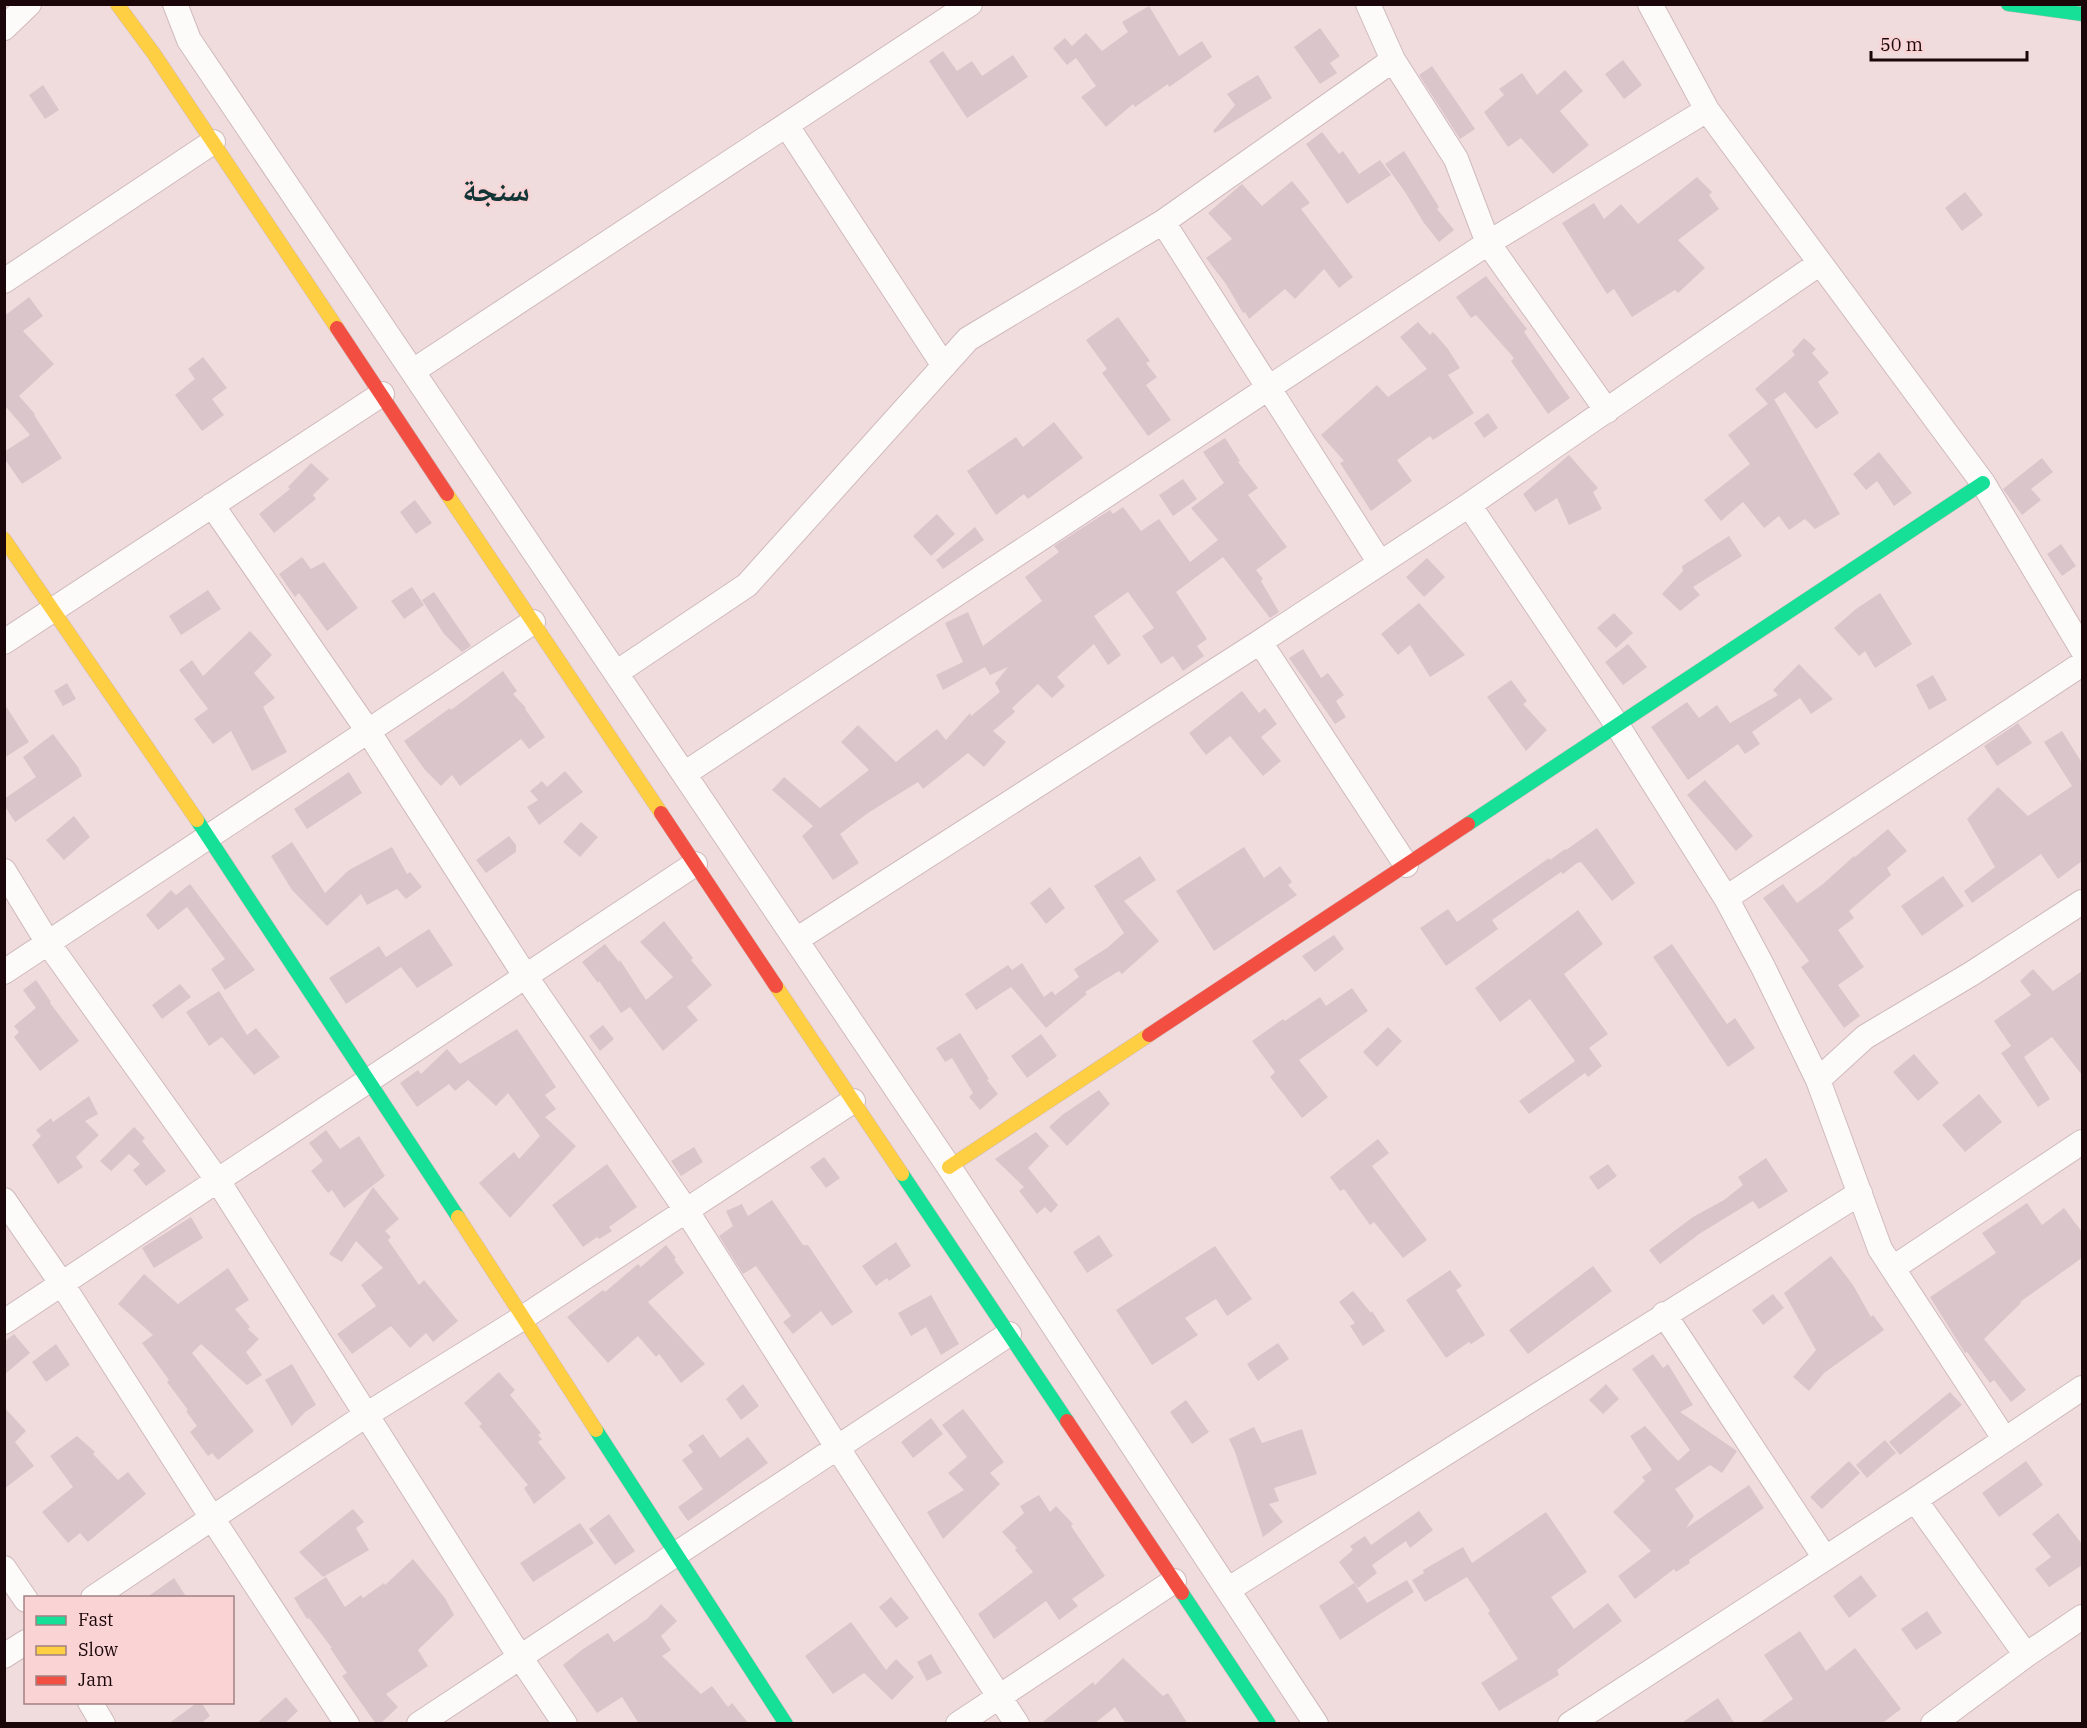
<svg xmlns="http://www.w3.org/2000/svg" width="2087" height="1728" font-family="'IBM Plex Serif','Noto Naskh Arabic',serif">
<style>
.building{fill:#d9c5ca}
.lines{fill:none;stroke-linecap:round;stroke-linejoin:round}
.street-casing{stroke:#cfbabc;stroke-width:26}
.fast-casing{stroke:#cfbabc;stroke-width:15}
.slow-casing{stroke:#cfbabc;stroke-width:15}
.jam-casing{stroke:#cfbabc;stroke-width:15}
.street{stroke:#fdfafa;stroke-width:24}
.fast{stroke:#16e098;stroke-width:14}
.slow{stroke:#ffcf43;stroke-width:14}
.jam{stroke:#f24e42;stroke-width:14}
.labels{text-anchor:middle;stroke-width:4.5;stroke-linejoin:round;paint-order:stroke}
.town-label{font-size:32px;font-weight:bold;fill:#123535;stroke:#fad3d5}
</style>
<rect width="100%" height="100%" fill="#f1dcdd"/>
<path class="building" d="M1149,6l30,50 23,-15 10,16 -43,30 -1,-3 -33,23 -2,-3 -27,23 -25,-30 15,-11 -20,-28 -9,7 -14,-17 12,-10 7,8 14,-13 16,18 26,-19 -6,-10z
M1320,28l20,28 -10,7 7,10 -17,11 -26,-37z
M943,51l14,20 15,-10 10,15 31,-21 15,22 -61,41 -38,-57z
M1623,60l19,25 -18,14 -19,-25z
M1432,66l43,63 -15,10 -41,-64z
M1565,70l18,21 -23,20 29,34 -36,29 -32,-36 -13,9 -24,-35 20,-17 -5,-6 23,-16 15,22z
M1258,75l14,23 -57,35 -2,-2 22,-26 -8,-11z
M43,85l16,25 -14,9 -16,-24z
M1322,132l17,22 4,-3 16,23 21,-14 11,15 -44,29 -41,-60z
M1404,151l35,56 -2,2 17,21 -15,12 -15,-19 -19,-31 -20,-28z
M1697,177l15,15 -3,3 10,14 -41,31 27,28 -27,25 -3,-3 -43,27 -18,-28 -7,5 -45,-71 32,-20 10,16 17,-15 17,20z
M1292,181l18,22 -9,6 52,68 -14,11 -15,-19 -29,30 -10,-10 -36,30 -4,-7 -2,1 -17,-29 -20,-26 26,-19 -24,-26 34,-29 20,22z
M1965,192l18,23 -21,16 -17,-23z
M1486,276l41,53 -3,3 46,66 -22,16 -37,-53 3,-3 -38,-43 -5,3 -15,-21z
M29,297l14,19 -20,15 31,33 -35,32 16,18 -1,1 28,43 -40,26 -18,-26v-6l26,-17 -23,-27 -3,2v-99l3,3z
M1118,317l32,44 -4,2 11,14 -11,8 25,35 -23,16 -46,-63 5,-4 -21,-29z
M1418,322l12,13 3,-3 15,17 12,19 -12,7 26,38 -41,27 -3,-4 -33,24 15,21 -41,30 -31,-48 4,-2 -23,-26 56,-50 11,12 39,-28 -27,-32z
M1804,338l12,11 -4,4 17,20 -11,9 21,31 -23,16 -31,-37 -17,12 -13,-15 40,-34 -3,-4z
M203,357l24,31 -15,11 12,16 -22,16 -27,-36 20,-16 -7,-10z
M1774,399l66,115 -25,15 -10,-10 -16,11 -10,-14 -15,12 -21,-26 -22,19 -17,-21 46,-36 -22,-29z
M1488,413l10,15 -14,10 -10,-15z
M1054,422l29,36 -55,41 -4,-5 -28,21 -29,-44 49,-34 7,10z
M1225,438l15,23 -2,1 20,26 -10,7 39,52 -31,23 7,9 -2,2 18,31 -9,6 -47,-61 -47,35 31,47 -10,7 7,10 -21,15 -10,-15 -12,8 -19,-28 12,-8 -26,-36 -34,24 27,39 -13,10 -14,-21 -37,33 8,9 -13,12 -14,-14 -26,24 3,4 -22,19 13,11 -22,25 -16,-14 -45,36 -5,-7 -50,31 -28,21 19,29 -26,17 -31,-44 11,-10 -41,-36 12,-13 36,31 49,-38 -28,-28 17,-17 38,37 41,-33 9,11 24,-27 1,3 29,-24 -5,-9 13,-16 -18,8 -5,-8 -42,23 -7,-15 27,-13 -18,-39 23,-11 15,34 59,-45 -17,-24 34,-25 -5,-6 56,-36 3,4 10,-7 18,24 18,-12 31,43 28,-22 -27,-32 33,-25 -21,-31z
M1879,452l33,41 -18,13 -17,-25 -11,9 -13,-16z
M1569,455l29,33 -5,4 9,17 -33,16 -12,-27 -22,14 -12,-18z
M2042,458l11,14 -22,17 10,11 -19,15 -19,-26z
M311,463l18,16 -16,16 3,4 -42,34 -15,-19 31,-25 -2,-2z
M1183,479l14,20 -24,17 -14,-21z
M415,500l17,23 -16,11 -16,-22z
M937,514l18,20 -24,22 -18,-20z
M975,527l9,13 -41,29 -7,-9z
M1729,536l13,20 -49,31 7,8 -20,16 -18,-17 21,-23 -1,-5z
M2061,544l15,22 -14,10 -15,-22z
M302,557l9,12 13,-7 34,46 -31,23 -28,-38 -4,4 -16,-23z
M1427,558l18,19 -21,20 -18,-20z
M412,587l12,18 -20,14 -13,-18z
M208,590l13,19 -40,26 -12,-19z
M434,592l37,54 -9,6 -18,-18 -22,-34z
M1880,593l32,51 -37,24 -10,-17 -6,5 -25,-28 22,-19z
M1419,603l46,52 -35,22 -20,-32 -12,10 -17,-21z
M1614,613l19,20 -17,15 -19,-20z
M250,631l22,24 -18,18 21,25 -12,9 24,45 -35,19 -21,-40 -18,13 -19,-25 14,-10 -29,-39 13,-10 11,16z
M1628,644l19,23 -24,18 -18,-23z
M1303,649l18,29 7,-5 16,22 -8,6 10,16 -11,7 -46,-66z
M1799,664l34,35 -22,15 -11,-16 -48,34 8,12 -15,10 -7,-10 -50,36 -37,-53 36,-25 12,16 18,-13 13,18 48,-28 -5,-5z
M503,671l14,20 -4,3 13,14 -1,1 20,28 -16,12 -8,-10 -61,47 -8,-11 -11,11 -16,-16 -21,-29 46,-33 1,2z
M1933,675l14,25 -18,10 -13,-25z
M1511,680l16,21 -4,3 24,26 -21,21 -39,-54z
M67,683l9,16 -13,7 -9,-15z
M1242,691l17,22 6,-5 12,16 -16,13 20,24 -18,15 -33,-40 -24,19 -17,-22z
M4,703l25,39 -25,16z
M2018,723l14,20 -35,23 -13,-20z
M2062,731l20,32v98l-24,18 -17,-25 -69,49 -8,-12 31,-24 -28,-48 31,-32 30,29 44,-30 -28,-44z
M53,734l25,33 4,9 -67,46 -11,-17v-6l32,-22 -13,-20z
M565,771l18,21 -44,33 -12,-18 11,-7 -8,-9 12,-10 5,6z
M349,772l13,21 -55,36 -13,-20z
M1705,780l48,56 -17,15 -49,-56z
M74,816l16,21 -26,23 -18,-20z
M581,822l17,15 -18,20 -17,-15z
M1597,828l38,55 -23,18 -31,-39 -4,1 -14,11 -2,-2 -69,48 6,9 -52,37 -26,-38 28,-19 9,13 92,-64 1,2 15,-11 1,1z
M1888,829l19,22 -20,17 4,7 -42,36 5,7 -16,12 26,37 -26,18 22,31 -16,12 -43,-61 8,-6 -46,-63 20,-14 14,19 26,-19 31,-28 1,1z
M509,836l7,9v7l-30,21 -10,-13z
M292,842l33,51 24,-23 43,-23 15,27 3,-2 12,15 -16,12 -9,-10 -30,16 -6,-11 -34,32 -35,-36 -21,-34z
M1244,847l20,31 16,-12 12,16 -4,3 9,10 -83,56 -38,-60z
M1140,856l16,24 -32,21 35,40 -37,33 -3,-3 -34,21 2,2 -41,34 -35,-41 -35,23 -11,-16 43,-29 4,5 10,-7 22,34 8,-6 3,4 24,-18 -5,-8 33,-21 17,-15 -30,-47z
M1943,876l21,30 -42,30 -21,-30z
M190,884l65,86 -30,20 -14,-21 14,-10 -38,-52 -29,23 -12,-15 25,-25 5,5z
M1050,887l15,21 -19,16 -16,-21z
M1578,910l25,34 -39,30 44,60 -19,14 13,18 -14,11 -3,-4 -56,41 -10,-13 56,-40 -45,-62 -30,23 -25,-34z
M664,921l29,37 -2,2 21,25 -25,22 11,13 -35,31 -33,-44 -9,6 -22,-32 -1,2 -16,-21 23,-18 14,18 1,-2 26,40 27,-23 -33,-35z
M429,929l24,36 -36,23 -16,-21 -55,37 -17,-26 50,-32 7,11z
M1334,935l10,14 -29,23 -13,-16z
M1672,944l55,80 8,-6 20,30 -27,19 -75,-110z
M2033,969l20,22 29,-20v104l-30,-38 -28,20 26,42 -12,8 -37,-54 10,-7 -17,-25 37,-26 -11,-14z
M36,980l15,22 -1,1 29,38 -39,30 -26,-34 5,-5 -5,-6 22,-18 -13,-18z
M180,984l11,13 -29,22 -10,-14z
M1352,988l16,23 -69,49 29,37 -26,21 -32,-41 5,-5 -23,-31 31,-22 2,2 35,-24 6,9z
M219,991l28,44 9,-7 24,29 -26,18 -32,-38 -13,9 -23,-34z
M603,1025l11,14 -14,12 -11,-15z
M1388,1027l14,14 -25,26 -14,-15z
M517,1029l39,58 -11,8 11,14 -11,8 31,29 -66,72 -31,-35 35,-31 5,7 21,-23 -32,-43 -12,13 -28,-26 -13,11 -6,-7 -32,23 -17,-24 18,-13 3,4 26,-25 13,15z
M960,1033l29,46 -2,1 11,14 -18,16 -11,-13 4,-4 -21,-35 -7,4 -9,-14z
M1041,1034l16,22 -30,22 -16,-22z
M1914,1054l25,29 -21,18 -25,-29z
M1099,1090l11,14 -43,42 -18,-19 13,-12z
M1979,1094l23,28 -37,30 -23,-27z
M89,1096l9,18 -13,7 14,14 -23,22 7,10 -25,17 -26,-39 9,-9 -5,-6 15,-12 2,4z
M134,1127l11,11 -3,3 24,30 -20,15 -13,-16 7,-6 -11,-10 -18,17 -11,-10z
M326,1130l14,19 19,-13 26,40 -41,32 -12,-18 -4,3 -17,-22 12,-10 -14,-18z
M1036,1132l13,14 -21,22 30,37 -7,8 -6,-6 -8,7 -18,-23 5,-4 -29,-28z
M1378,1139l11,14 -17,13 55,74 -24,18 -29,-36 -4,3 -26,-36 -4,2 -10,-14z
M694,1147l9,15 -22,14 -10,-15z
M824,1157l16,21 -14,10 -16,-21z
M1766,1158l22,33 -29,18 -6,-8 -54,33 -39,30 -11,-14 44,-33 31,-17 19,-15 -5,-8z
M607,1164l30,43 -28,20 3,4 -13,8 -2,-2 -14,10 -31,-42z
M1608,1164l9,12 -19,14 -9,-13z
M373,1187l26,32 -14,12 6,6 -3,3 31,45 5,-5 34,41 -25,21 -7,-9 -16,15 -19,-22 -39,28 -15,-20 39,-28 -15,-21 22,-17 -27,-27 -14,21 -13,-8z
M772,1200l31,45h5l45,67 -21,14 -11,-15 -28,23 -10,-12 8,-6 -35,-50 -13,8 -24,-38 14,-10 -7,-15 16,-7 6,12z
M2027,1203l15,22 22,-17 18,24v26l-62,44 1,1 -37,36 42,51 -15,12 -17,-22 -4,3 -23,-31 -2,1 -35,-56 66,-44 -14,-20z
M191,1217l12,21 -49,30 -12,-20z
M1099,1235l14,21 -26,17 -14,-21z
M896,1242l15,24 -22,15 -2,-3 -11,8 -14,-20z
M666,1245l10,13 -2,1 10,14 -36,29 57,62 -24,19 -22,-29 -3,3 -18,-21 -30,27 -41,-46 36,-27 2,2 33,-28 3,3z
M1215,1246l37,53 -25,17 -11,-17 -31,19 13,17 -46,30 -36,-55z
M1831,1256l22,29 18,32 2,-2 11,15 -60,43 -15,18 -16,-14 23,-27 -32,-57z
M1593,1266l19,25 -84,63 -19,-24z
M228,1268l21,32 -14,9 15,18 -2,2 11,10 -13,13 16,23 -15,10 -46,-41 -9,9 62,78 -36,29 -6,-7 -4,3 -18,-24 7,-6 -11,-15 2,-1 -21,-28 2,-2 -27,-37 11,-8 -35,-31 26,-30 34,30z
M1450,1270l12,16 -6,4 29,45 -14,9 -2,-2 -23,16 -40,-58z
M1353,1291l18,22 1,-2 13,20 -22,15 -13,-20 5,-3 -16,-21z
M1773,1294l11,14 -21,17 -11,-15z
M931,1295l28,49 -18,11 -15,-28 -15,9 -13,-23z
M14,1334l16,19 -26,22v-33z
M1278,1343l11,16 -31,22 -11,-17z
M56,1344l14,21 -24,17 -14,-20z
M1653,1354l10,14 5,-4 25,41 -13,7 57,39 -15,22 -12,-8 -35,24 19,27 -8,12 63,-43 15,23 -75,52 1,3 -14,9 -2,-3 -39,30 -17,-23 33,-25 -38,-39 32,-31 -3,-4 10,-7 -22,-34 15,-10 33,35 12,-11 -58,-81z
M292,1364l24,41 -11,7 -13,14 -27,-46z
M499,1372l16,18 -5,5 31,38 -3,2 4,4 -4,3 28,36 -32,26 -10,-16 4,-3 -49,-59 3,-2 -18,-21z
M743,1384l16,22 -18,14 -15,-21z
M1606,1384l13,15 -16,15 -14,-14z
M1950,1392l12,13 -62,50 -11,-13z
M1186,1400l23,32 -17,12 -22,-32z
M4,1407l22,24 -11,11 19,24 -30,23z
M963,1409l41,53 -14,11 10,11 -57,55 -16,-27 37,-22 -16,-17 19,-16 -25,-32z
M931,1418l12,16 -30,24 -12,-16z
M1254,1427l8,16 40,-14 15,45 -43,14 5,13 -10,3 14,18 -20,15 -28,-85 -6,-13z
M703,1434l17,24 28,-21 20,26 -80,58 -10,-14 25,-18 -21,-29 11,-8 -5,-7z
M77,1436l18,16 -2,2 25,26 10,-8 18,22 -58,48 -8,-9 -12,10 -26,-31 31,-25 -23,-31z
M1885,1440l11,13 -29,25 -11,-13z
M1849,1461l11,12 -38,36 -12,-12z
M2026,1461l17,24 -44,32 -17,-24z
M1039,1495l11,17 6,-6 17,18 -2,2 34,50 -33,23 6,7 -19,14 -13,-19 -52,38 -16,-25 55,-42 -18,-22 2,-2 -15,-16 22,-19 -4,-7z
M353,1509l11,13 -8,6 13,22 -46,27 -24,-25z
M1419,1511l14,19 -23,18 -4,-7 -34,24 5,8 -19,15 -19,-26 14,-12 -3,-4 15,-10 6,9z
M1546,1512l41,60 -36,25 23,32 34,-26 14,18 -65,49 2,5 -60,36 -18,-28 37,-24 -30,-46 2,-2 -23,-34 -42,25 -13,-22 12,-7 -1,-3 40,-23 9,16z
M2058,1513l24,31v21l-33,22 -14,-18 16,-12 -19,-23z
M609,1514l26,37 -20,14 -26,-36z
M580,1523l14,20 -61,39 -13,-19z
M413,1559l32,39 9,17 -36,35 10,16 -42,28 12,13 -18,17h-4l-34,-48 5,-3 -17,-25h2l-23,-30 -2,1 -13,-21 32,-21 19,30 16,-12 2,3 21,-15 1,2z
M1861,1575l16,21 -28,22 -16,-22z
M174,1578l13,20h-41z
M1407,1580l7,12 -74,48 -21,-34 35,-23 13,20z
M891,1597l18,21 -13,10 -17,-21z
M661,1604l16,17 -16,15 10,14 -9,6 39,38 11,-8 16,21 4,-4 17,21h-110l-17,-27 -25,16 -34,-48 20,-16 25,-16 6,9 33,-23z
M1927,1611l15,22 -26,17 -15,-21z
M851,1622l35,48 10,-11 18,18 -22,23 -28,-27 -31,21 -28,-38z
M1800,1631l26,40 29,-23 46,61 -20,15h-123l35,-25 -29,-44z
M931,1654l11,19 -15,8 -10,-19z
M1123,1658l40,38 5,-3 20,31h-62l-11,-17 -21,17h-54l53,-42 2,3z
M286,1697l12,14 -14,13h-28z
M1718,1698l17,26h-55z
M198,1702h3l9,14 -10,8h-32z"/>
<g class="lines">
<defs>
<path id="street" d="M175,4l14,36 760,1127 367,557
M1368,4l25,56 63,99 32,84 119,168
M1650,4l57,106 276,373 99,166
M4,28l25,-24
M787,126l157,240
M1163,222l217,341
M4,281l209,-139
M413,371l557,-367
M212,505l156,226 158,246 160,233 151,237 180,277
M1469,505l148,220 109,173 37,69 55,113 62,169 125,191
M4,642l378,-248
M1260,642l146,223
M616,673l131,-88 221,-246 195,-117 230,-162
M684,774l804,-531 219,-133
M4,871l44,72 170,238 302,476 45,67
M1726,898l356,-234
M796,940l464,-298 209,-137 351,-242
M4,972l529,-350
M1818,1080l47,-43 106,-63 111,-72
M4,1200l58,84 150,234 135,206
M1893,1268l189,-126
M1664,1314l161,244
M4,1322l691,-458
M1915,1500l111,155
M4,1568l22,32
M1229,1589l631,-396
M93,1598l273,-183 158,-98 329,-216
M4,1656l22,-14
M90,1702l13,22
M419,1724l590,-390
M958,1724l216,-143
M1570,1724l345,-224 167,-112
M1933,1724l93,-69 56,-38"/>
<path id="fast" d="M2008,4l74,10
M197,820l261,397
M1468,824l515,-341
M902,1174l165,247
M596,1430l190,294
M1182,1593l87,131"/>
<path id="slow" d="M117,4l37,50 183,274
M447,494l214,319
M4,539l193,281
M776,986l126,188
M949,1167l200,-132
M458,1217l138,213"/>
<path id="jam" d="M337,328l110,166
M661,813l115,173
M1149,1035l319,-211
M1067,1421l115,172"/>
</defs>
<use href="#street" class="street-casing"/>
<use href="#fast" class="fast-casing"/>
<use href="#slow" class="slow-casing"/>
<use href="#jam" class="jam-casing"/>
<use href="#street" class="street"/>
<use href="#fast" class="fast"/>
<use href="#slow" class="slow"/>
<use href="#jam" class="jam"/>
</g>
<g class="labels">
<g class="town-label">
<text x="496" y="201">سنجة</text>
</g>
</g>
<rect width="2087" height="1728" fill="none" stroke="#1b0709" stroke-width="12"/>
<rect x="24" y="1596" width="210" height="108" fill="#fad3d5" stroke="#a18183" stroke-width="1.5"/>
<rect x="36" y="1616" width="30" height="9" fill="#16e098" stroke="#a18183" stroke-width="1.5"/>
<text x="78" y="1626" font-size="18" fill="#1b0709">Fast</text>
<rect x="36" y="1646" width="30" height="9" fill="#ffcf43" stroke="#a18183" stroke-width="1.5"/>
<text x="78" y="1656" font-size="18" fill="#1b0709">Slow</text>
<rect x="36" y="1676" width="30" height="9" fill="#f24e42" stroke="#a18183" stroke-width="1.5"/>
<text x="78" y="1686" font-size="18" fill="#1b0709">Jam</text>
<path d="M1871 51v9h156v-9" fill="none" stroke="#1b0709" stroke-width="3"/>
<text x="1880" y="51" font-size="18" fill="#1b0709" stroke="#fad3d5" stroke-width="4.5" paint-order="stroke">50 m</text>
</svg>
